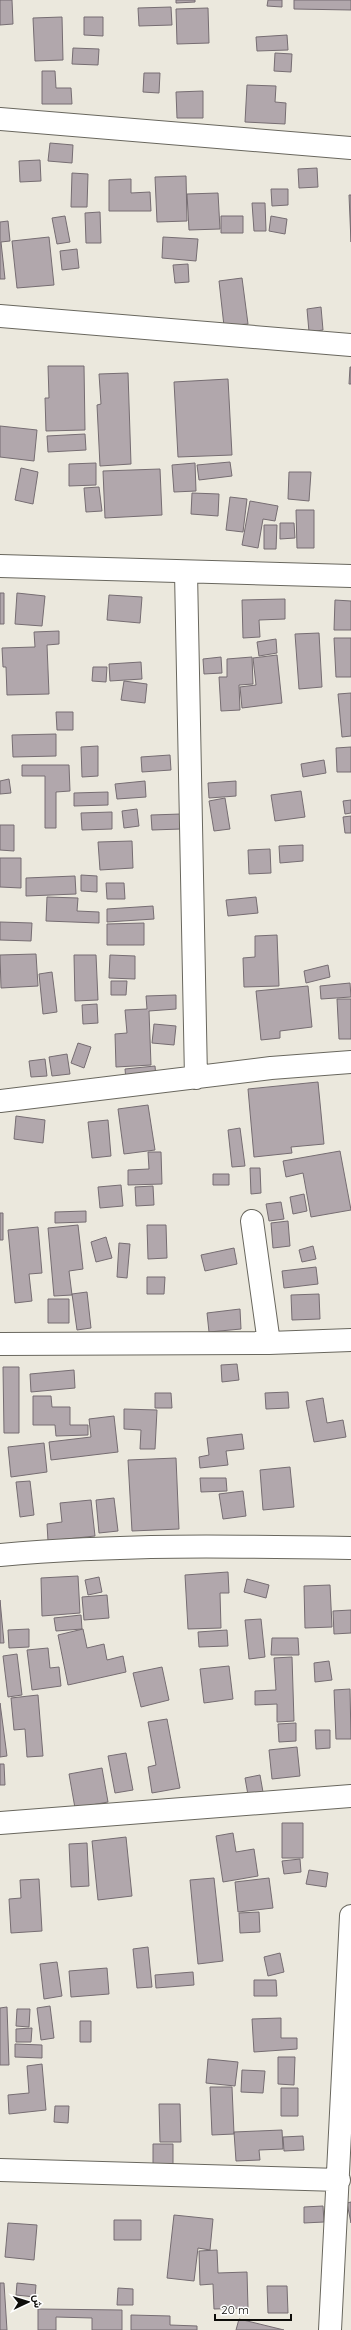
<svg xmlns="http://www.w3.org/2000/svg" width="351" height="2330" font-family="Quicksand,Vazirmatn,sans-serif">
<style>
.building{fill:#b1a7ac;stroke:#766d72}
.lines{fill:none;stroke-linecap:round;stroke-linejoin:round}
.minor-casing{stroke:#69675e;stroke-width:24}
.minor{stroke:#fff;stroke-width:22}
</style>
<rect width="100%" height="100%" fill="#ebe8dd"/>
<path class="building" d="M0,0h12l1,24 -13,1z
M176,0h19v2l-19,1z
M268,0h14v7l-15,-1z
M294,0h57v10l-57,-1z
M171,7l1,18 -33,1 -1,-18z
M208,8l1,35 -32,1 -1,-35z
M62,17l1,43 -28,1 -2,-43z
M84,17h19v19l-19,-1z
M287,35l1,15 -31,1 -1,-14z
M73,48l26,1 -1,16 -26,-1z
M275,53l17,1 -1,18 -17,-1z
M42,71h13l1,17h15l1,16h-30z
M144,73h16l-1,20 -16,-1z
M247,85l29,1 -1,16 11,1 -1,21 -40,-2z
M203,91v27h-26l-1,-26z
M50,143l23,2 -1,18 -24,-2z
M40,160l1,21 -21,1 -1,-21z
M317,168l1,19 -19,1 -1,-19z
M72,173l16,1 -1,33h-16z
M186,176l1,45 -30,1 -2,-45z
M131,179v14l19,-1 1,19h-42v-31z
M271,189h17v16l-16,1z
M218,193l2,36 -31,1 -2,-36z
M349,195h2v47z
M252,203h13l1,28h-12z
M100,212l1,31h-15l-1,-30z
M65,216l5,26 -13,2 -5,-26z
M221,216h22v17h-22z
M271,216l16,3 -2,15 -16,-3z
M8,221l2,20 -9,1 4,37h-5v-57z
M49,237l5,48 -37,3 -5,-47z
M163,237l35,2 -2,22 -34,-3z
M77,249l2,19 -17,2 -2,-19z
M188,264l1,18 -14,1 -2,-18z
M242,278l6,46 -24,2 -5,-45z
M321,307l2,23 -14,2 -2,-23z
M48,366h36l1,64 -39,1 -1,-33h4z
M350,367h1v17h-2z
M128,373l3,91 -31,2 -3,-61 4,-1 -2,-30z
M228,379l4,76 -54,2 -4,-75z
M0,426l37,4 -3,31 -34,-4z
M85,434l1,16 -38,2 -1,-16z
M230,462l2,14 -33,4 -2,-15z
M96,463v22l-27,1v-22z
M195,463l1,28 -22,1 -2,-27z
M21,468l17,4 -5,32 -18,-4z
M160,469l2,46 -57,3 -2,-47z
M289,472h22l-2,29 -21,-2z
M99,487l3,24 -16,1 -2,-24z
M192,493l27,1 -1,22 -27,-2z
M230,497l17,2 -4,33 -17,-2z
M250,501l28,5 -3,15 -12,-2 -5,29 -16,-3z
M296,510h18v38h-17z
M280,523h14l1,15 -15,1z
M264,525h13l-1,24h-12z
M0,593h4v31h-4z
M17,593l28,3 -3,30 -27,-2z
M109,595l33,2 -2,26 -33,-3z
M285,599v20l-26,1 1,17 -17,1 -1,-38z
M335,600l16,1v29h-17z
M59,631v13l-12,1 2,49 -42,1 -1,-28h-3l-1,-19 33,-1 -1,-15z
M319,633l3,54 -23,2 -4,-55z
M334,638h17v39h-15z
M276,639l1,14 -18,3 -2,-14z
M277,655l5,48 -40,5 -2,-21 16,-2 -3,-27z
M221,657l1,16 -18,1 -1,-15z
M252,657l1,27 -14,1 1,25 -19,1 -2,-34h8v-18z
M141,662l1,17 -32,2 -1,-17z
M93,667h14l-1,15 -14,-1z
M124,681l23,3 -2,19 -24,-3z
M351,693v43l-9,1 -4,-43z
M56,712h17v18h-16z
M56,734v22l-43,1 -1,-22z
M98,746v30l-16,1 -1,-30z
M351,747v25h-14l-1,-24z
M170,755l1,15 -29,2 -1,-15z
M324,760l2,13 -23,4 -2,-13z
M22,765h47l1,26 -14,1v36h-11v-52h-23z
M9,779l2,14 -11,1v-13z
M145,781l1,16 -29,2 -2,-15z
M236,781v15l-27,2 -1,-15z
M301,791l4,26 -30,4 -4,-26z
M108,792v13l-34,1v-13z
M225,798l5,31 -16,2 -5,-30z
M351,800v13l-6,1 -2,-13z
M137,809l2,17 -15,2 -2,-17z
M112,812v17l-30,1 -1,-17z
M181,814v15l-29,1 -1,-15z
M351,816v17h-6l-2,-16z
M0,825h14v26l-14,-1z
M132,841l1,27 -33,2 -2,-28z
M303,845v16l-23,2 -1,-17z
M270,849l1,24 -22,1 -1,-24z
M0,858h21v30l-21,-1z
M81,875l16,1v16l-16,-1z
M75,876l1,18 -50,2v-18z
M106,883h18l1,16h-18z
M47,897l31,1 -1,13 22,1v11l-53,-2z
M256,897l2,16 -30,3 -2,-16z
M153,906l1,13 -47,3v-13z
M0,922l32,1 -1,18 -31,-1z
M144,923v22h-37v-21z
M277,935l2,51 -35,1 -1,-29 12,-1v-21z
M36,954l2,32 -37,2 -1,-33z
M74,955h22l2,45 -23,1z
M110,955l25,1v23l-26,-1z
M328,965l2,12 -24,6 -2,-12z
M52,972l5,40 -14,2 -4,-40z
M111,981h16l-1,14h-15z
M350,983l1,14 -30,2 -1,-13z
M308,986l4,41 -32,4v7l-19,2 -5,-49z
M176,995v14l-27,2 2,54 -35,2 -1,-33 12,-1 -2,-23 22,-1 -1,-13z
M337,999h14v40h-12z
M97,1004l1,19 -15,1 -1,-19z
M154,1024l22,2 -2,19 -22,-2z
M78,1043l13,4 -7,21 -13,-5z
M67,1054l3,20 -18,2 -3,-19z
M45,1059l2,17 -16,1 -2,-16z
M155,1066l1,11 -30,3 -1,-11z
M318,1082l6,62 -33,3 1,6 -38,4 -6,-68z
M148,1105l7,45 -31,4 -6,-45z
M16,1116l29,4 -2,23 -29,-4z
M108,1120l3,36 -19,2 -4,-36z
M240,1128l5,38 -13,1 -4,-37z
M340,1151l11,59 -40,7 -8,-44 -17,4 -3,-16z
M148,1152h13l1,32 -34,1v-15l21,-1z
M250,1168h10l1,25 -10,1z
M213,1174h16v11h-16z
M121,1185l2,21 -23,2 -2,-21z
M153,1186l1,19 -18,1 -1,-19z
M304,1194l3,17 -14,3 -3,-17z
M281,1202l3,17 -15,2 -3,-17z
M86,1211v11l-31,1v-11z
M0,1213h3v27h-3z
M288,1221l2,25 -17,2 -2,-25z
M78,1225l5,44 -14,2 3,24 -18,1 -6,-68z
M147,1225h19l1,33 -19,1z
M38,1227l4,46 -13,1 3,27 -17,2 -7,-73z
M106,1237l6,21 -16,4 -5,-20z
M119,1243l11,1 -3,34 -10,-1z
M313,1246l3,13 -14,3 -3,-12z
M234,1248l3,16 -32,7 -4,-16z
M316,1267l2,17 -34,4 -2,-17z
M147,1277h18l-1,17h-17z
M87,1292l4,36 -14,2 -5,-36z
M319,1294l1,25 -28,1 -1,-25z
M48,1299h21v24h-21z
M240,1309l1,20 -32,3 -2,-19z
M237,1364l2,16 -17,2 -1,-17z
M3,1367h16v66h-15z
M74,1370l1,18 -44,4 -1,-18z
M288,1392l1,16 -23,1 -1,-16z
M155,1393h16l1,15h-17z
M33,1396h18l1,11h18v18h18v10l-32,1 -1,-11h-22z
M323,1398l4,25 16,-3 3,17 -32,5 -8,-41z
M124,1409l33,1 -2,39h-15l1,-19 -17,-1z
M114,1416l4,36 -67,8 -2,-18 42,-5 -2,-18z
M242,1434l2,15 -18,2 2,14 -28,3 -1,-11 10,-2 -2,-17z
M44,1443l3,29 -36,5 -3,-30z
M176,1458l3,71 -47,2 -4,-71z
M290,1467l4,40 -31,3 -3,-40z
M200,1478h26l1,13 -26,1z
M30,1481l4,34 -14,2 -4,-35z
M243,1491l3,25 -23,3 -4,-25z
M114,1498l4,33 -19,2 -3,-33z
M91,1500l4,36 -47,5 -1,-17 15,-2 -2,-19z
M228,1572l1,21h-9l1,35 -33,1 -3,-54z
M78,1576l2,37 -38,3 -1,-38z
M99,1577l3,15 -14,3 -3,-15z
M247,1579l22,6 -3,13 -22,-6z
M330,1585l2,42 -27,1 -1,-42z
M107,1595l2,23 -25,2 -2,-23z
M0,1600l4,43h-4z
M351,1610v23l-17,1 -1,-23z
M81,1615l1,14 -26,2 -2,-13z
M261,1619l4,38 -16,2 -4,-39z
M29,1629v18l-20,1 -1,-18z
M83,1629l4,19 17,-4 3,16 16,-4 3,16 -58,13 -10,-50z
M227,1630l1,16 -29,1 -1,-15z
M272,1638h26l1,17h-28z
M48,1648l2,20 9,-1 2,19 -29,4 -5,-40z
M17,1654l5,41 -14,2 -5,-41z
M292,1657l2,64 -17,1v-18l-22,1v-14l21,-1 -2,-32z
M329,1661l3,19 -17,2 -1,-19z
M229,1666l4,33 -29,4 -4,-34z
M162,1667l7,33 -28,7 -8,-34z
M350,1689l1,50h-15l-2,-49z
M38,1695l5,61 -16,1 -2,-28 -11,1 -3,-32z
M0,1703l7,53 -7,1z
M167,1719l13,69 -28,5 -4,-26 8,-2 -8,-43z
M296,1723v18l-17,1 -1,-18z
M315,1730h15v18l-14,1z
M297,1747l3,29 -28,3 -3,-29z
M126,1753l7,37 -18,3 -7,-37z
M0,1764h4l1,21h-5z
M102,1768l6,34 -33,6 -6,-34z
M260,1775l3,17 -15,3 -3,-17z
M282,1823h21v35h-21z
M233,1833l3,19 18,-3 4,27 -35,6 -7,-46z
M126,1837l6,59 -34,4 -6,-59z
M87,1843l2,43 -18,1 -2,-43z
M300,1859l1,13 -17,2 -2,-13z
M309,1870l19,3 -2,14 -20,-3z
M214,1878l9,83 -25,3 -8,-84z
M269,1878l4,30 -35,4 -3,-30z
M39,1879l3,52 -31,2 -2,-34 12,-1 -1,-18z
M259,1912l1,20 -20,1 -1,-20z
M148,1947l4,40 -15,1 -4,-39z
M280,1953l4,19 -16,4 -4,-19z
M57,1962l5,34 -18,3 -4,-35z
M107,1968l2,26 -38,3 -2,-26z
M193,1972l1,13 -38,3 -1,-13z
M254,1980h22l1,16h-23z
M50,2006l4,32 -13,2 -4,-32z
M7,2007l2,58h-9v-57z
M17,2009h13l-1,18 -13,-1z
M281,2018v20h16v11l-43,3 -2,-33z
M80,2021h11v21h-11z
M32,2028l-1,14h-15v-13z
M15,2044l27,1v13l-27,-1z
M278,2057h17l-1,28 -16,-1z
M208,2059l30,3 -3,24 -29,-3z
M42,2064l4,46 -37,4 -1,-19 21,-2 -2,-27z
M242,2070l23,1 -2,22 -22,-1z
M210,2087h22l2,47 -22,1z
M281,2088h17v28h-17z
M159,2104h21l1,38h-21z
M55,2106h14l-1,17 -14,-1z
M282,2130l1,19 -24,1 1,10 -24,1 -2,-29z
M303,2136l1,14 -20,1 -1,-14z
M153,2144h20v20h-20z
M351,2202v21l-4,-20z
M323,2206l1,16 -20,1v-16z
M174,2215l39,4 -3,31 -12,-2 -4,33 -27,-3z
M114,2220h27v20h-27z
M8,2223l29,2 -3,35 -29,-3z
M217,2250l1,23 29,-1 1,36 -34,1 -1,-25 -13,1 -1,-34z
M0,2283h4l3,47h-7z
M17,2283l19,2 -1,12 -19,-2z
M267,2286h20l1,27h-20z
M118,2288l15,1v16h-16z
M38,2309l84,1v20h-30v-12l-36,-1v13h-18z
M131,2315l39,1v9l27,1v4h-66z
M239,2319l45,11h-48z"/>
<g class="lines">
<defs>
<path id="minor" d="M0,119l351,29
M0,316l351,29
M0,566l351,10
M186,572l10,506
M0,1101l271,-33 80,-6
M252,1221l17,122
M0,1344l269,-1 82,-3
M0,1555c117,-11 233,-9 351,-7
M0,1823l351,-27
M0,2170l339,10
M330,2330l21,-414"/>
</defs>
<use href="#minor" class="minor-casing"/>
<use href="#minor" class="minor"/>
</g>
<g transform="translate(28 2302) rotate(86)" stroke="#ffffff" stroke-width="3" paint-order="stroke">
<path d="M0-3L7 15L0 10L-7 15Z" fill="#0e0d0a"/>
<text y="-6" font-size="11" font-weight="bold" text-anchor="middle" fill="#0e0d0a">ش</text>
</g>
<path d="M215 2314v6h76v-6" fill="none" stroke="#0e0d0a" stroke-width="2"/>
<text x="221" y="2314" font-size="12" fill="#0e0d0a" stroke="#ffffff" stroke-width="3" paint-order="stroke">20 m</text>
</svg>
